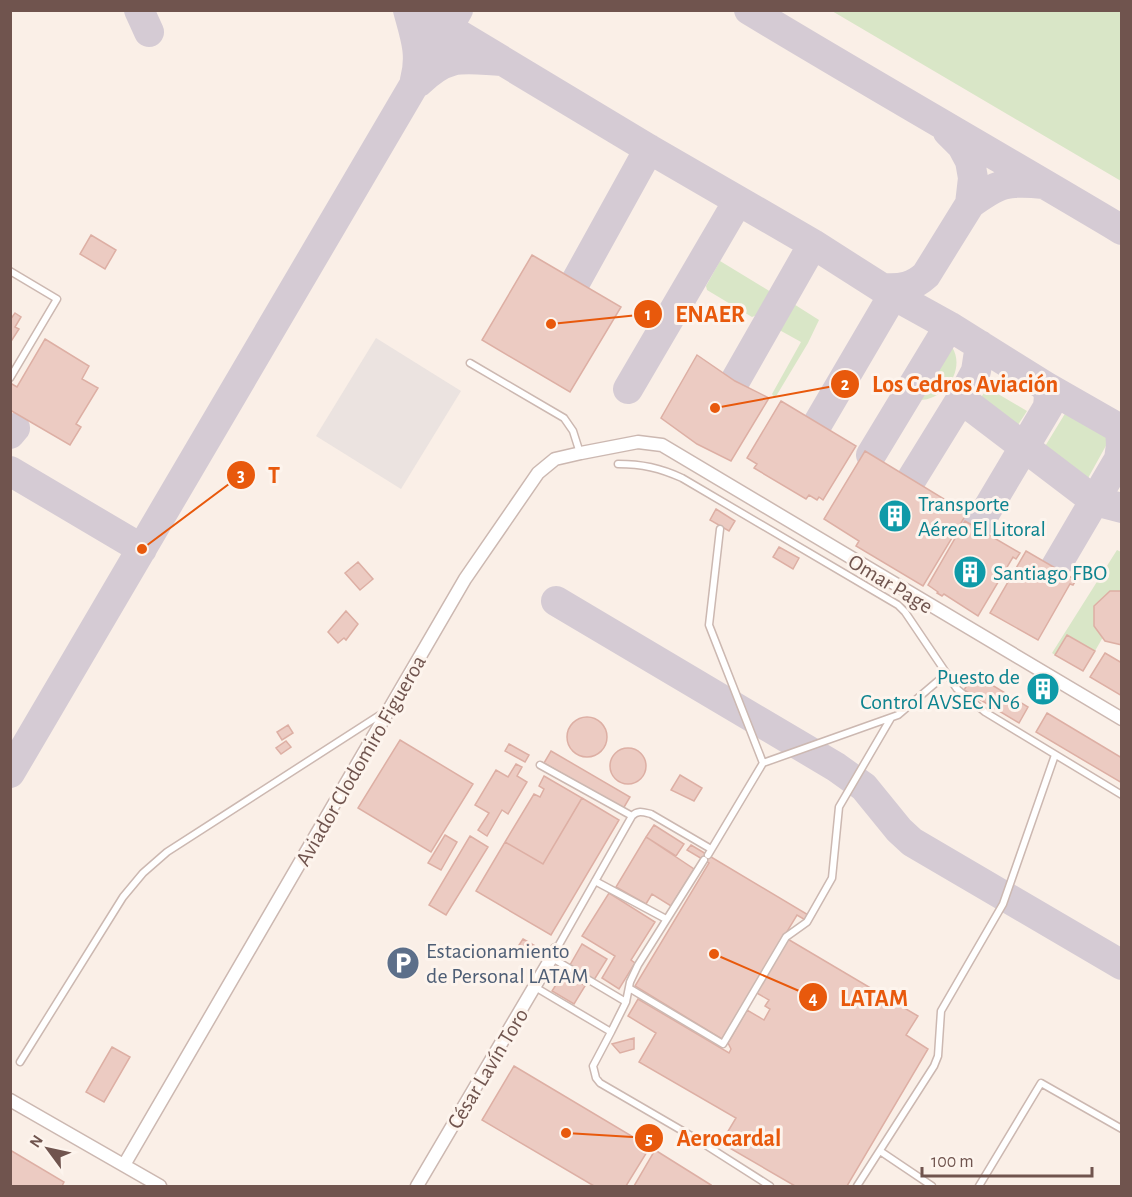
<svg xmlns="http://www.w3.org/2000/svg" width="1132" height="1197" font-family="'Alegreya Sans',sans-serif">
<style>
.industrial{fill:#ebe3e0}
.green{fill:#d9e6c7}
.lines{fill:none;stroke-linecap:round;stroke-linejoin:round}
.taxiway{stroke:#d5cbd4;stroke-width:30}
.building{fill:#eccbc2;stroke:#ddafa4;stroke-width:1.5}
.service-casing{stroke:#ccb8b1;stroke-width:9}
.minor-casing{stroke:#ccb8b1;stroke-width:15}
.service{stroke:#fff;stroke-width:6}
.minor{stroke:#fff;stroke-width:12}
.labels{text-anchor:middle;stroke-width:6;stroke-linejoin:round;paint-order:stroke}
.culture-label{font-size:22px;fill:#0d838f;stroke:#fdf4ed;text-anchor:start}
.street-label{font-size:22px;fill:#70544e;stroke:#fdf4ed}
.service-label{font-size:22px;fill:#4e5e75;stroke:#fdf4ed;text-anchor:start}
.leader{fill:none;stroke:#e8590c;stroke-width:2}
.callout-dot{fill:#e8590c;stroke:#fdf4ed;stroke-width:2}
.mark-label{font-size:18px;text-anchor:middle;font-weight:bold;fill:#fff}
.callout-label{font-size:24px;text-anchor:middle;font-weight:bold;fill:#e8590c;stroke:#fdf4ed;stroke-width:6;stroke-linejoin:round;paint-order:stroke}
</style>
<rect width="100%" height="100%" fill="#faefe7"/>
<path class="industrial" d="M376,338l85,53 -60,98 -85,-53z"/>
<path class="green" d="M832,11h289v170z
M720,261l51,31 -14,23 -5,2 -45,-27 -1,-4z
M789,301l30,19 -11,23 -33,55 -3,-4 29,-52 -27,-15z
M952,347c14,22 -7,53 -32,53z
M988,388l39,23 -11,17 -38,-27z
M1066,412l42,25v5l-21,38 -43,-32z
M1117,550l4,2v39h-11l-16,15 9,31 -8,14 -28,-16 -12,20 -3,-2z"/>
<g class="lines">
<path class="taxiway" d="M139,10l10,22
M408,10c7,26 14,44 7,70
M418,10l231,139 164,95 80,51 56,31 96,60 77,44
M749,10c124,75 249,146 373,220
M419,82c29,-29 45,-23 82,-21
M970,204c29,-21 37,-24 74,-20
M576,281l73,-132
M884,288c17,1 29,-1 42,-13l44,-71 3,-26 -3,-17 -8,-15 -14,-14
M735,381l78,-137
M628,389l110,-188
M961,399l134,102 27,7
M818,423l75,-128
M10,434l5,-6
M871,455l78,-129
M10,471l132,78
M911,480l50,-81 15,-28 4,-26
M976,528l72,-121 1,-12 -4,-9
M1055,568l64,-109 2,-14 -1,-17
M556,601l280,166 28,20 35,43 13,12 210,123
M10,773l448,-763"/>
</g>
<path class="building" d="M91,235l25,15 -11,19 -25,-15z
M532,255l89,52 -51,85 -88,-52z
M15,313l6,4 -6,10 4,2 -9,14v-23z
M45,339l44,27 -7,13 16,9 -22,36 5,3 -11,18 -60,-35v-24l2,-2 5,3z
M697,355l38,26 34,17 -38,63 -34,-17 -36,-26z
M781,401l75,45 -33,54 -4,-3 -2,3 -8,-5 -3,4 -52,-31 3,-4 -10,-6z
M865,451l102,62 -44,73 -67,-40 3,-5 -35,-22z
M716,509l19,12 -6,10 -19,-11z
M965,521l55,32 -4,6 -3,-2 -35,59 -34,-22 -2,2 -5,-3 1,-1 -10,-7z
M779,547l20,11 -6,11 -20,-12z
M1026,551l50,29 -3,5 -3,-1 -32,56 -48,-27z
M358,562l15,17 -13,11 -15,-17z
M1110,591h12v54l-17,-4 -11,-15v-20z
M346,611l12,13 -12,16 -2,-2 -6,5 -10,-11z
M1067,635l28,16 -12,20 -28,-16z
M1105,653l17,10v33l-32,-19z
M974,674l54,33 -9,16 -55,-33z
M1037,680l17,9 -6,11 -16,-10z
M1047,713l75,45v25l-86,-51z
M567 737a20 20 0 1 1 40 0a20 20 0 1 1-40 0Z
M288,725l5,8 -11,7 -5,-8z
M400,740l73,44 -42,68 -73,-44z
M286,741l5,6 -10,7 -5,-6z
M509,744l20,11 -4,7 -20,-11z
M610 766a18 18 0 1 1 36 0a18 18 0 1 1-36 0Z
M551,751l79,46 -7,12 -79,-46z
M516,764l6,3 -5,9 10,6 -19,32 -6,-4 -15,26 -9,-6 11,-17 -14,-8 21,-35 12,7z
M680,775l22,13 -8,13 -23,-11z
M544,776l38,22 -39,66 -38,-22 29,-48 6,3 4,-8 -5,-3z
M582,798l37,22 -68,115 -75,-44 29,-49 38,22z
M654,825l30,19 -8,12 -30,-19z
M445,835l12,7 -16,28 -13,-7z
M470,836l18,11 -42,68 -17,-10z
M646,837l48,32 -23,37 -19,-12 -6,10 -30,-17z
M691,845l119,71 -3,5 -10,-6 -75,124 -87,-53 74,-123 -22,-13z
M609,893l46,29 -24,38 4,3 -16,26 -17,-11 13,-22 -33,-20z
M786,938l132,78 -12,19 22,14 -81,137h-52l-74,-43 15,-25 -97,-56 17,-29 -28,-17 10,-17 91,54 2,-4 -3,-6 19,-33 17,10 6,-11 -5,-3 4,-6 -14,-8z
M523,939l21,12 -4,7 -21,-13z
M582,944l25,15 -13,21 -24,-15z
M564,972l21,14 -11,18 -22,-13z
M634,1038v11l-14,4 -8,-9z
M112,1047l18,10 -26,45 -18,-10z
M514,1066l136,81 -24,39h-32l-112,-66z
M10,1150l54,32 -2,4h-52z
M655,1150l56,35 -1,1h-76z"/>
<g class="lines">
<defs>
<path id="service" d="M10,271l47,28 -47,79
M470,363l94,55 9,13 7,22
M618,464c24,0 42,4 64,14l216,127 7,7 52,77 28,23 137,83
M720,529l-11,96 54,138
M540,765l92,51 -76,134
M632,816c6,-6 11,-4 19,-2l60,35
M708,855l55,-92 135,-48 48,-41
M595,881l71,38
M552,958l74,44
M535,987l76,45 -18,34 3,12 4,5 93,54 77,49
M629,988l94,56 63,-107 21,-15 25,-44 7,-71 52,-89
M611,1032l15,-30 4,-20 8,-17 66,-105
M20,1062l103,-165 20,-24 24,-21 219,-141
M880,1151l52,35
M857,1186l77,-120 4,-10 3,-45 62,-107 52,-149
M979,1186l62,-103 81,46"/>
<path id="minor" d="M10,1100l150,86
M124,1165l341,-586 73,-106 17,-14 26,-6 57,-11 24,3 460,274
M417,1186l139,-236"/>
</defs>
<use href="#service" class="service-casing"/>
<use href="#minor" class="minor-casing"/>
<use href="#service" class="service"/>
<use href="#minor" class="minor"/>
</g>
<defs>
<symbol id="building-disc" viewBox="-11 -11 22 22"><circle r="9.5" fill="#0f9aa8" stroke="#fdf4ed"/><path d="M-4-6H4V6H1V3H-1V6H-4ZM-2.5-4.3h1.7v1.8h-1.7ZM.8-4.3h1.7v1.8H.8ZM-2.5-1h1.7V.8h-1.7ZM.8-1h1.7V.8H.8Z" fill="#fff"/></symbol>
<symbol id="parking-disc" viewBox="-11 -11 22 22"><circle r="9.5" fill="#5c6f8a" stroke="#fdf4ed"/><path d="M-3.5-5.5H1a3.5 3.5 0 0 1 0 7H-1V5.5H-3.5ZM-1-3.4V-.6H.8a1.4 1.4 0 0 0 0-2.8Z" fill="#fff"/></symbol>
</defs>
<g fill-rule="evenodd">
<use href="#building-disc" x="876" y="497" width="38" height="38"/>
<use href="#building-disc" x="951" y="553" width="38" height="38"/>
<use href="#building-disc" x="1024" y="670" width="38" height="38"/>
<use href="#parking-disc" x="384" y="944" width="38" height="38"/>
</g>
<g class="labels">
<g class="culture-label">
<text x="918" y="511">Transporte<tspan x="918" dy="25">Aéreo El Litoral</tspan></text>
<text x="993" y="580">Santiago FBO</text>
<text x="1020" y="684" text-anchor="end">Puesto de<tspan x="1020" dy="25">Control AVSEC Nº6</tspan></text>
</g>
<g class="street-label">
<text transform="translate(891 583) rotate(31)" y="8">Omar Page</text>
<text transform="translate(360 760) rotate(-60)" y="8">Aviador Clodomiro Figueroa</text>
<text transform="translate(487 1068) rotate(-59)" y="8">César Lavín Toro</text>
</g>
<g class="service-label">
<text x="426" y="958">Estacionamiento<tspan x="426" dy="25">de Personal LATAM</tspan></text>
</g>
</g>
<path class="leader" d="M551 324L648 314M715 408L845 384M142 549L241 475M714 954L813 997M566 1133L649 1138"/>
<g class="callout-dot">
<circle cx="551" cy="324" r="6"/>
<circle cx="715" cy="408" r="6"/>
<circle cx="142" cy="549" r="6"/>
<circle cx="714" cy="954" r="6"/>
<circle cx="566" cy="1133" r="6"/>
<circle cx="648" cy="314" r="15"/>
<circle cx="845" cy="384" r="15"/>
<circle cx="241" cy="475" r="15"/>
<circle cx="813" cy="997" r="15"/>
<circle cx="649" cy="1138" r="15"/>
</g>
<g class="mark-label">
<text x="648" y="320">1</text>
<text x="845" y="390">2</text>
<text x="241" y="481">3</text>
<text x="813" y="1004">4</text>
<text x="649" y="1144">5</text>
</g>
<g class="callout-label">
<text x="710" y="322">ENAER</text>
<text x="965" y="392">Los Cedros Aviación</text>
<text x="274" y="483">T</text>
<text x="874" y="1006">LATAM</text>
<text x="729" y="1146">Aerocardal</text>
</g>
<rect width="1132" height="1197" fill="none" stroke="#70544e" stroke-width="24"/>
<g transform="translate(48 1149) rotate(303)" stroke="#fdf4ed" stroke-width="4.5" paint-order="stroke">
<path d="M0-4.5L10 22L0 15L-10 22Z" fill="#70544e"/>
<text y="-9" font-size="16" font-weight="bold" text-anchor="middle" fill="#70544e">N</text>
</g>
<path d="M922 1167v9h170v-9" fill="none" stroke="#70544e" stroke-width="3"/>
<text x="931" y="1167" font-size="18" fill="#70544e" stroke="#fdf4ed" stroke-width="4.5" paint-order="stroke">100 m</text>
</svg>
